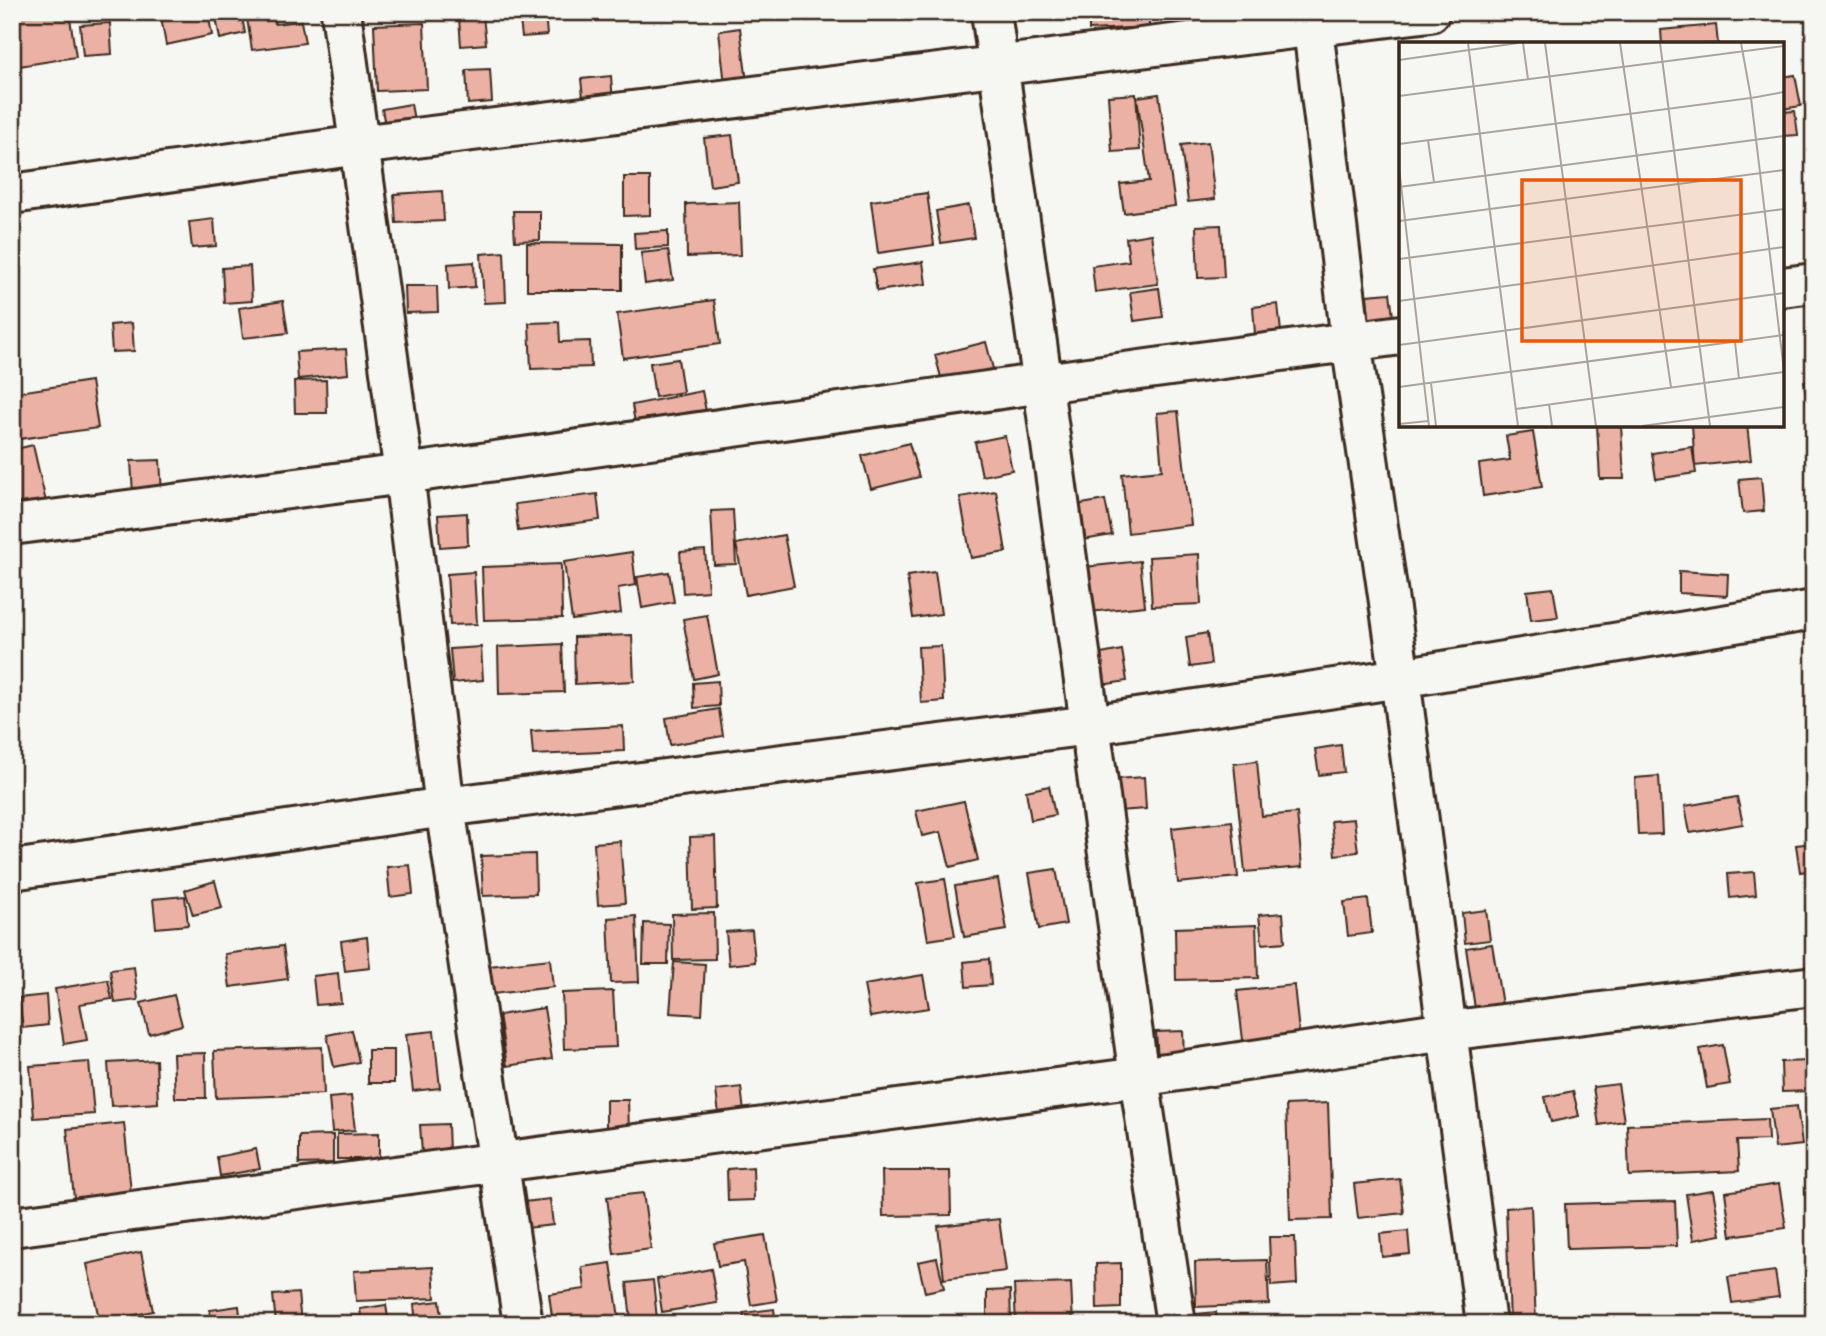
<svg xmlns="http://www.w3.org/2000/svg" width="1826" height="1336" font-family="'Patrick Hand',sans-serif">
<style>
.building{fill:#ebb1a5;stroke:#3b2a1e;stroke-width:2}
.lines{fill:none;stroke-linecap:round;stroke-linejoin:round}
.minor-casing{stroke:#3b2a1e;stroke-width:44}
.minor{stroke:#f6f6f2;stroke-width:38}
.inset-road{fill:none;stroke:#aba49d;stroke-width:2}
.view{fill:#e8590c;fill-opacity:0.15;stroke:#e8590c;stroke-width:3.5}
.inset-edge{fill:none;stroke:#3b2a1e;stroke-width:3.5}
</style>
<rect width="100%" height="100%" fill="#f6f6f2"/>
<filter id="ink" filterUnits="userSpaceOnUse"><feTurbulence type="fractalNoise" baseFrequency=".0143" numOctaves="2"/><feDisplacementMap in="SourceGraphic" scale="14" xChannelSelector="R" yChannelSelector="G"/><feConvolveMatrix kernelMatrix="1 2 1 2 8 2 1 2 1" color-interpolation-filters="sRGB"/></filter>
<g filter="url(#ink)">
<path class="building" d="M43,12h26l7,45 -63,10 -1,-50z
M160,12h48l4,23 -46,10z
M215,12h26l4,21 -25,6z
M246,12h27l2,12 26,-3 4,22 -53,7z
M519,12h26l2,23 -25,2z
M1089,12h60v15l-60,3z
M1221,12h25l1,5 -25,4z
M483,16l3,28 -25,2 -2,-28z
M110,23l2,31 -29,2 -3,-31z
M424,23l3,66 -50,2 -3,-66z
M1716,25l2,19h-56l-1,-14z
M740,28l7,54 -22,3 -6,-54z
M490,69l2,33 -24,2 -2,-34z
M1795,75l6,31 -19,3v-32z
M611,76l2,27 -29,3 -3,-27z
M1136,94l4,56 -28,2 -4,-56z
M1159,94l16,112 -51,7 -4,-29 29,-3 -12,-84z
M411,104l5,27 -29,6 -5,-28z
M1795,111l3,24 -16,1v-24z
M732,135l6,47 -28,4 -6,-48z
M1208,142l7,57 -27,3 -7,-57z
M624,177h26v38l-26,1z
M442,191l2,30 -48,2 -2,-29z
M927,193l7,52 -56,8 -7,-52z
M739,202l2,53 -54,2 -1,-53z
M969,205l5,33 -33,5 -5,-32z
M513,211h27v29l-25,1z
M214,219l2,27 -24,2 -3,-26z
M1221,225l3,52 -26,1 -2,-52z
M668,231v16l-33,2 -1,-16z
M1151,234l7,50 -63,8 -3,-26 37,-5 -3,-23z
M527,243l95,1v46h-95z
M668,250l5,30 -28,4 -4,-31z
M504,252l2,50 -22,1 -3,-49z
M474,262l1,25 -26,2 -1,-25z
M923,262l3,22 -49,7 -4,-22z
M250,266l2,35 -28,2 -2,-35z
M405,286h32l1,26 -32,1z
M1159,288l4,29 -29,4 -4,-29z
M1390,293l3,23 -24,3 -2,-24z
M714,300l6,44 -97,14 -6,-44z
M283,301l5,32 -45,5 -4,-30z
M1278,304l3,28 -26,2 -2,-27z
M559,322l1,20 30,-1 1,26 -60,2 -2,-46z
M132,323l2,28 -22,1 -2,-27z
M986,342l7,27 -51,12 -7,-26z
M346,349l2,25 -50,5 -2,-27z
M678,359l5,33 -28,5 -5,-34z
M1814,379v61h-1l-9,-59z
M326,380l1,33h-32l-1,-32z
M91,381l7,47 -86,12v-47z
M702,391l5,25 -71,13 -4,-24z
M1178,411l13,114 -63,8 -6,-59 40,-4 -5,-57z
M1597,425h24l3,54h-24z
M1692,425h55l4,35 -56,6z
M1533,432l9,55 -59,9 -4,-32 31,-4 -4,-24z
M1005,436l7,34 -30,6 -7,-34z
M909,443l10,34 -48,12 -9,-33z
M33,445l13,57 -34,8v-60z
M1692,447l4,26 -40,6 -4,-26z
M160,460l2,33 -29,1 -2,-33z
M1761,477l3,34 -21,2 -4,-34z
M996,491l10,61 -35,6 -11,-61z
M597,494l3,26 -82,11 -3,-27z
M1105,500l7,35 -29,5 -7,-35z
M733,510l3,54 -22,1 -3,-54z
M467,513l1,32 -28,2 -2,-32z
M784,535l10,51 -48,9 -10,-51z
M705,550l3,41 -25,2 -3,-41z
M632,552l4,33 -18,3 3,25 -49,7 -8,-58z
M1199,554l2,50 -49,2 -3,-49z
M1140,561l5,45 -55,6 -5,-45z
M561,564l1,54 -78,2 -2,-53z
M1679,571l49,3 -1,22 -48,-3z
M474,572l3,52 -27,1 -3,-51z
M669,572l5,30 -32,6 -5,-31z
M935,572l6,42 -28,4 -6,-42z
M1553,588l5,29 -27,3 -4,-29z
M707,615l11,59 -24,5 -11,-60z
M1207,633l4,31 -21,3 -4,-30z
M632,635l2,46 -59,3 -1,-47z
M562,644l2,48 -65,2 -1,-47z
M941,646l3,55 -23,2 -3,-56z
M481,647l2,33 -30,3 -3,-34z
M1122,650l5,31 -26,4 -5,-30z
M718,681l1,25 -25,2 -1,-25z
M719,709l4,27 -53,9 -4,-27z
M623,726l1,25 -91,4 -2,-24z
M1341,745l3,27 -25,3 -4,-26z
M1257,761l5,55 35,-3 5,54 -57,5 -11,-108z
M1659,776l3,58 -24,1 -3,-57z
M1144,777l2,32 -28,2 -2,-32z
M1049,786l6,29 -24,5 -5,-29z
M1737,797l6,27 -53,9 -5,-27z
M964,801l14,59 -28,7 -9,-35 -19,4 -6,-25z
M1354,819l4,33 -23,3 -4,-34z
M1232,821l6,56 -60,6 -6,-55z
M715,836l2,72 -25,1 -2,-72z
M620,841l5,62 -27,2 -4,-62z
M1814,843v27l-14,2 -4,-27z
M535,854l1,40 -53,2 -2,-40z
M410,865l3,29 -23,3 -3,-30z
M1056,869l10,55 -27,5 -10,-56z
M1754,872l2,23 -26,3 -2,-24z
M945,879l10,57 -27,4 -10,-57z
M998,879l9,51 -43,7 -9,-51z
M215,881l7,27 -29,7 -8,-25z
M185,896l3,29 -32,3 -3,-29z
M1368,899l4,34 -24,3 -4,-34z
M1486,910l4,30 -25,3 -3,-30z
M714,913l1,46 -42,1 -1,-46z
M1283,913l2,29 -23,2 -3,-29z
M636,916l3,66 -28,1 -3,-65z
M644,923l25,1 -1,40h-25z
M1256,925l2,53 -82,2 -1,-52z
M752,930l3,32 -26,3 -3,-33z
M367,937l3,31 -25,3 -4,-30z
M1492,944l11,67 -27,4 -10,-67z
M283,946l5,33 -58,8 -5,-33z
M550,959l3,28 -60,7 -3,-28z
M989,959l2,26 -25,2 -2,-25z
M674,962l31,2 -3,51 -32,-2z
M134,967l4,33 -23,3 -5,-33z
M338,973l3,30 -25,2 -3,-29z
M923,975l6,33 -59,9 -6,-32z
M108,980l4,19 -32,5 7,36 -23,4 -9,-55z
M1294,985l6,57 -56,6 -7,-57z
M613,991l3,56 -52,2 -2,-56z
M46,995l2,30 -25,3 -4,-30z
M174,995l8,30 -33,9 -8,-31z
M544,1008l8,51 -45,7 -8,-51z
M352,1030l7,32 -25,5 -7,-32z
M434,1031l6,57 -27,3 -7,-57z
M1183,1031l1,28 -26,1 -2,-28z
M1723,1045l7,39 -23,4 -7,-39z
M322,1047l2,47 -108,4 -2,-47z
M368,1050h26v33h-26z
M205,1053l1,45h-31l-2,-44z
M156,1060l2,43 -47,3 -3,-43z
M1810,1061l1,30 -29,1 -1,-30z
M89,1062l5,52 -60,4 -4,-52z
M1618,1084l6,37 -25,4 -6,-38z
M741,1087l4,33 -25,3 -4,-33z
M1573,1091l6,25 -28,6 -6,-25z
M351,1096l4,34 -23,2 -3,-34z
M606,1100h22l1,31h-23z
M1328,1103l4,116 -42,1 -4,-115z
M1797,1106l5,39 -27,3 -5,-39z
M1767,1119l1,21 -31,1 2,30 -110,5 -2,-51z
M124,1123l7,69 -57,6 -7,-69z
M448,1124l1,28 -27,1 -2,-28z
M379,1133v26h-42v-25z
M333,1135v28l-34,1v-28z
M256,1149l4,20 -40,7 -3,-19z
M753,1167l1,33 -26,1 -1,-32z
M882,1171h68l1,44 -68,1z
M1400,1179l4,34 -46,5 -4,-34z
M18,1181l4,32 -10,1v-32z
M1779,1184l7,44 -55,8 -6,-44z
M1713,1190l8,45 -28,5 -7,-46z
M643,1193l8,56 -37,5 -7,-57z
M550,1199l3,26 -26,3 -3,-26z
M1675,1201l2,45 -110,3 -2,-45z
M1531,1206l5,118h-26l-4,-116z
M999,1219l7,52 -62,8 -6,-53z
M1408,1231l2,23 -28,3 -2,-23z
M765,1235l12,66 -26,4 -7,-43 -26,4 -4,-23z
M1269,1237h26l2,47 -26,2z
M141,1252l12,59 -53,12 -13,-59z
M937,1258l7,30 -19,4 -7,-30z
M1267,1260l2,44 -73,3 -1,-45z
M611,1263l8,55 -44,6h-22l-4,-30 36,-5 -3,-22z
M1121,1263v45l-24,1 -1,-45z
M433,1267l2,31 -79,3 -2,-30z
M711,1269l6,34 -55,9 -5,-33z
M1775,1271l4,26 -47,6 -4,-26z
M653,1280l4,39 -26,2 -4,-38z
M1071,1283l2,41h-57l-2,-39z
M1010,1290l1,34h-52v-4l28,-1v-28z
M298,1293l3,31h-25l-3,-29z
M440,1301l3,23h-27l-2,-20z
M386,1305l3,19h-27l-2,-15z
M239,1306l2,18h-30l-1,-14z
M774,1309l2,15h-31l-2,-11z
M1216,1312l1,12h-29l-1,-9z
M358,1316v8h-26l-1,-6z"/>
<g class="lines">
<defs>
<path id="minor" d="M341,12l63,462 41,333 78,517
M991,12l148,1065 37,247
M1311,12l40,329 49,337 86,646
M12,194l347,-49 1071,-133
M1782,287l32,-4
M12,525l392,-51 639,-91 358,-48
M12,870l433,-63 645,-82 310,-47 414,-68
M12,1227l1127,-150 307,-46 368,-45"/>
</defs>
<use href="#minor" class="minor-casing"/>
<use href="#minor" class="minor"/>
</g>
</g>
<g transform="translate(1399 42)">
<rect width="385" height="385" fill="#f6f6f2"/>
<path class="inset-road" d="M69,1l50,383M124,1l5,36M146,1l51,383M221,1l51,344M261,1l50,383M0,18l119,-17M385,50l-33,6 33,273M0,54l385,-50M29,98l6,42M0,102l352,-46 -10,-55M0,126l30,258M0,145l385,-51M0,179l385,-51M0,217l385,-50M0,259l385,-54M336,300l4,37M0,303l385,-52M32,341l5,43M0,345l385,-52M150,362l3,22M117,367l268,-37M0,382l29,-3M243,384l142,-19"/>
<path class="view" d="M123,138h219v161h-219z"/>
<rect width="385" height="385" class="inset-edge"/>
</g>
<rect width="1826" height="1336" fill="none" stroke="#f6f6f2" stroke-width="42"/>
<rect x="21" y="21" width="1784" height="1294" fill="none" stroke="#3b2a1e" stroke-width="2.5" filter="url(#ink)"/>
</svg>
